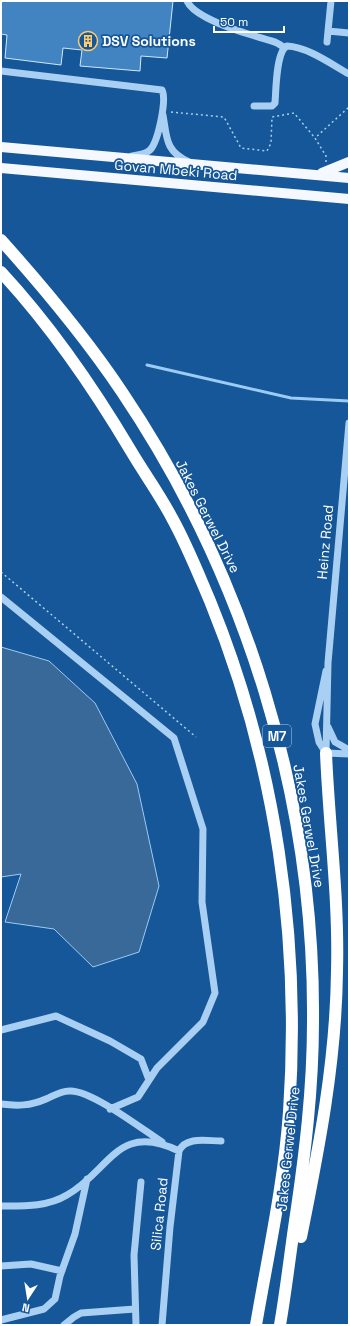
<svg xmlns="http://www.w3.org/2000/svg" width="350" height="1326" font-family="'Space Grotesk',sans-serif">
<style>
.water{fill:#396998;stroke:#9ccbf5}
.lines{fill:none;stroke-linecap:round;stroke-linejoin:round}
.stream{stroke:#9ccbf5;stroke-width:3}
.building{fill:#4283c2;stroke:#d1e8fd}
.path{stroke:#a9cff2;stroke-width:1.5;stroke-dasharray:2 3;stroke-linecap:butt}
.minor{stroke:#a9cff2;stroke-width:7}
.major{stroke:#f5f9ff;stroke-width:10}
.highway{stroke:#fff;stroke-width:12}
.labels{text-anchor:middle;stroke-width:3.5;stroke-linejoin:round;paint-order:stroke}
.shield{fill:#155799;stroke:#b9cde0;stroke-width:1}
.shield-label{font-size:13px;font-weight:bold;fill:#fff}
.poi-label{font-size:14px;font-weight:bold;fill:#fff;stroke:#155799;text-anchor:start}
.street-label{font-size:14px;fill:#fff;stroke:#155799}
</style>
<rect width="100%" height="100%" fill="#155799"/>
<path class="water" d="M1,647l48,14 46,42 42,81 22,102 -20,66 -46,15 -39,-38 -49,-7 16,-48 -20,3z"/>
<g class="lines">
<path class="stream" d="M147,365l144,33 58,3"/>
</g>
<path class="building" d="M1,1h172l-6,57 -26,-2 -1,15 -60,-5 2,-16 -19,-2 -2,17 -56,-7 2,-23 -6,-1z"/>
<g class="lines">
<path class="path" d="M171,112l53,5 17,31 26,3 4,-8 1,-26 22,-4 21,25
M326,162v-6l-11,-18 34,-31
M1,572l195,165"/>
<path class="minor" d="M187,1c7,16 51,30 68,35 10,4 22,4 29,12
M331,1l-3,30 21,2
M327,42l1,-11
M1,71l161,19c5,10 -4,52 -12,60 -4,4 -12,5 -18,6
M254,106h18l3,-3c1,-12 1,-52 12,-57 21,1 44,18 62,28
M163,115c4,23 2,36 26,47
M1,597l173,141 29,91 -1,73 13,91 -12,29 -46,46 -19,29 -28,12
M328,727l7,15 14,8
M326,753l2,-90 21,-240
M326,753l-7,-11 -4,-18 11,-53
M326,753l23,1
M1,1030l55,-14 54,25 31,18 8,21
M1,1104c16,2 29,2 45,-5 7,-3 15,-8 23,-8 21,-2 73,38 93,51
M1,1206c23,0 46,1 66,-11 43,-24 50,-74 112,-44
M1,1266l30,-2 31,7
M1,1320l43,-11 11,-10 5,-23 15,-42 12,-55
M64,1325l10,-8 7,-4 54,-4
M136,1325l-2,-70 7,-73
M162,1325l8,-98 9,-76c7,-15 28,-10 42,-10"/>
<path class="major" d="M1,147l348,31
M1,168l348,31
M322,173l27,-11"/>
<path class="highway" d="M1,240c43,48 85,98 121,152 124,184 193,407 191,630 0,67 -8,132 -18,199 -5,34 -9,69 -15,104
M1,272c51,55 92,115 130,179 13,22 29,44 41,67 15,27 26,55 38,83 66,161 91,337 79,511 -5,71 -21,143 -33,213
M301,1237c18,-89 35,-175 36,-266 2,-73 -8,-145 -11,-218"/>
</g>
<defs>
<symbol id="building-ring" viewBox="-11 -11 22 22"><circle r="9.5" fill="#155799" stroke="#ffcb6b" stroke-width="1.5"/><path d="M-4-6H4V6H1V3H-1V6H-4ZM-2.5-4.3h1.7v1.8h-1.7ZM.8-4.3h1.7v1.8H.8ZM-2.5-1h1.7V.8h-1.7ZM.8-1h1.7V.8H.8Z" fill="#ffcb6b"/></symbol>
</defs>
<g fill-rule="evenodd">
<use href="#building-ring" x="77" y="30" width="22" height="22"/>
</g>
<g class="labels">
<rect class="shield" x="263" y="725" width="28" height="22" rx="3"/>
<g class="shield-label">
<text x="277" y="741">M7</text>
</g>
<g class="poi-label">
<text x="102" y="46">DSV Solutions</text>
</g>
<g class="street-label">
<text transform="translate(176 170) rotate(5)" y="5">Govan Mbeki Road</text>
<text transform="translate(208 516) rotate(63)" y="5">Jakes Gerwel Drive</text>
<text transform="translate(325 542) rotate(-85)" y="5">Heinz Road</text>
<text transform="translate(309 826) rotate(80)" y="5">Jakes Gerwel Drive</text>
<text transform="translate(288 1149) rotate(-84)" y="5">Jakes Gerwel Drive</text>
<text transform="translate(159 1214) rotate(-84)" y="5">Silica Road</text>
</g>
</g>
<rect width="350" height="1326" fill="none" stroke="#ffffff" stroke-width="4"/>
<g transform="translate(28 1298) rotate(192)" stroke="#155799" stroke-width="3" paint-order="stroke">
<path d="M0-3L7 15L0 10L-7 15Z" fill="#ffffff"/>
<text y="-6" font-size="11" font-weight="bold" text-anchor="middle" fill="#ffffff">N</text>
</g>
<path d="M214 26v6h70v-6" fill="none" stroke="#ffffff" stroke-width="2"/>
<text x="220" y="26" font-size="12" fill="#ffffff" stroke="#155799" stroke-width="3" paint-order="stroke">50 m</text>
</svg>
